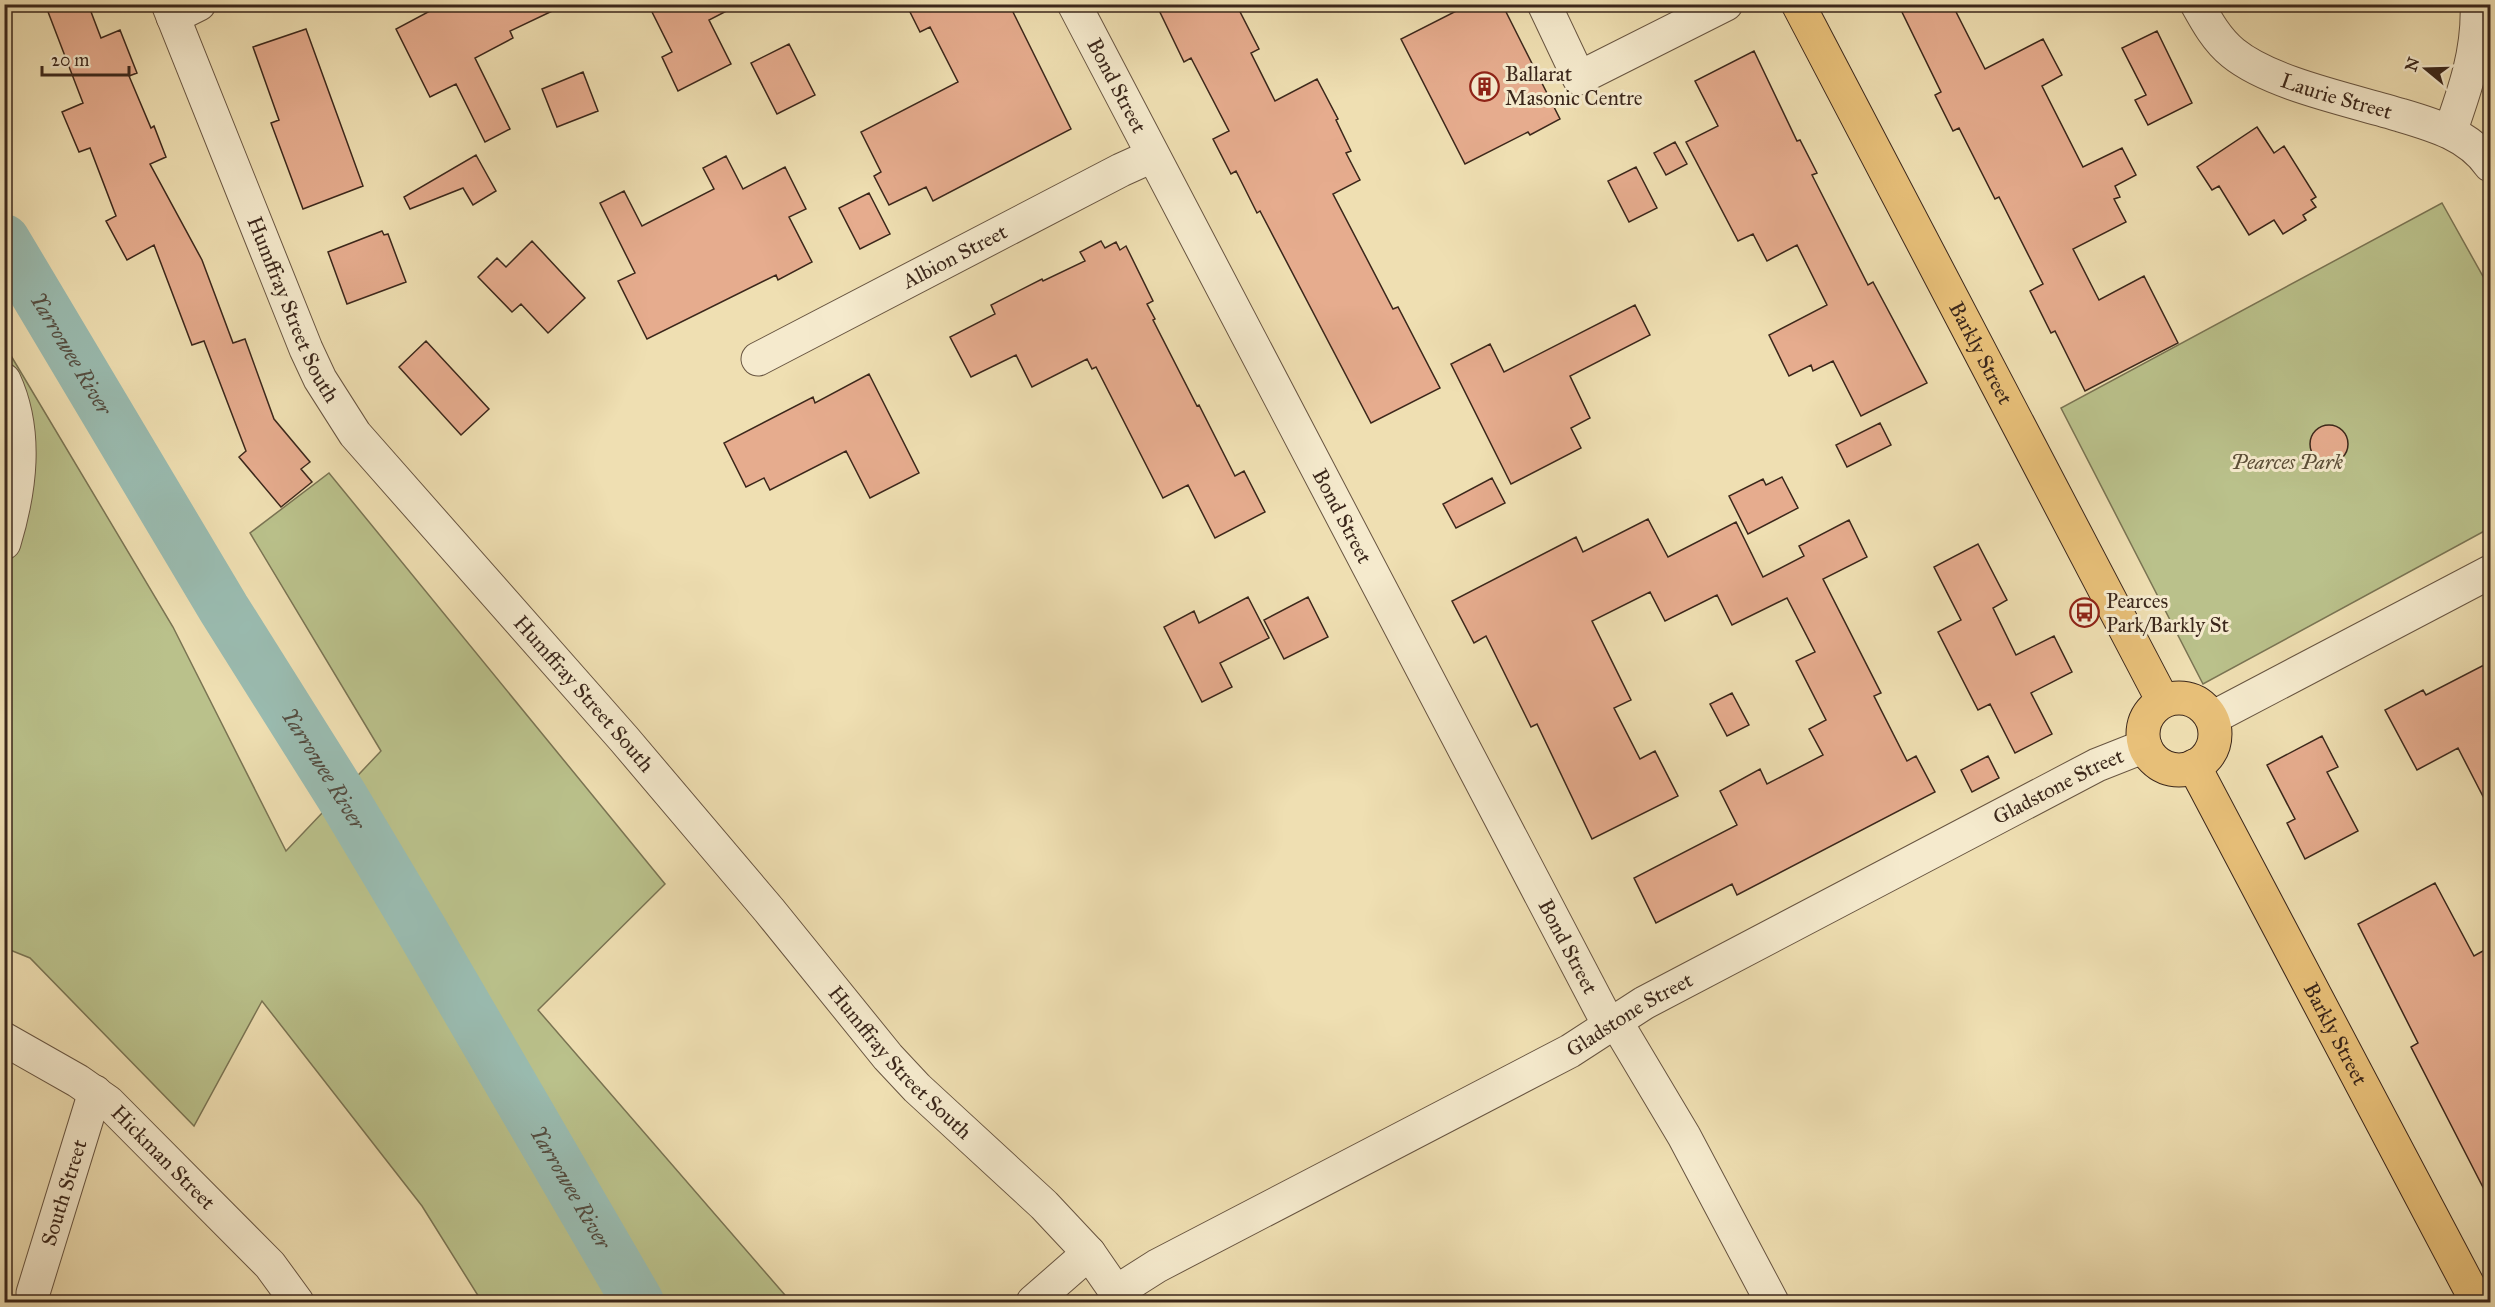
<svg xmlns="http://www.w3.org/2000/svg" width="2495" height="1307" font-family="'IM FELL Great Primer',serif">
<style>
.green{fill:#bac18b;stroke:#7a7453;stroke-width:1.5}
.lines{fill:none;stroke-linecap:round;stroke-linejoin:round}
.river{stroke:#9abcb1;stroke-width:52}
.building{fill:#e6ac8e;stroke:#3b271b;stroke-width:1.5}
.minor-casing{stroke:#685541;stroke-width:35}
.major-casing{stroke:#3b271b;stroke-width:35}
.minor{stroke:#f5eacd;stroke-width:33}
.major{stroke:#e8c079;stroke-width:33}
.labels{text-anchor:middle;stroke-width:6;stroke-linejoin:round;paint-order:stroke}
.poi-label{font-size:21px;fill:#3b271b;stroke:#f5eacd;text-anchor:start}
.street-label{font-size:21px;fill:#3b271b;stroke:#f5eacd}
.park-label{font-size:21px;font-style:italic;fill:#5b4e37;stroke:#f5eacd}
.water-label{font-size:22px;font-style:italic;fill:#534c40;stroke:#f5eacd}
</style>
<rect width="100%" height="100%" fill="#efdfb2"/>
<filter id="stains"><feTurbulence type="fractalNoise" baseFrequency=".00333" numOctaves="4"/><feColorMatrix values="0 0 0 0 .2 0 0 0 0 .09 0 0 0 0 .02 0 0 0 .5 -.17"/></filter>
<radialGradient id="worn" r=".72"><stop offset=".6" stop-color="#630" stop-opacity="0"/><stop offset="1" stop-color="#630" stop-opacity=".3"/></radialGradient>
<path class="green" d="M2442,203l48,86v239l-287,156 -142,-276z
M4,344l169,283 113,224 95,-100 -131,-218 79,-60 336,411 -127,126 253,292h-309l-60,-96 -160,-205 -68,125 -164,-168 -25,-10z"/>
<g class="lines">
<path class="river" id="s1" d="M4,240l220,369 117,186 80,134 217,373"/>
</g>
<path class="building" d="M45,4h43l13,34 19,-8 17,43 -8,3 22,52 3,-2 12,31 -16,7 52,96 31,83 12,-4 29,80 36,43 -9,7 11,13 -31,25 -42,-50 7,-6 -42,-110 -12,4 -38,-100 -27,15 -21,-39 10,-5 -26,-68 -11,4 -17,-40 21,-9z
M443,4h124l-57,27 3,7 -38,20 35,71 -25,13 -29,-58 -26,13 -34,-68z
M648,4h92l-31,16 22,44 -53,27 -16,-34 10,-5z
M906,4h103l62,125 -138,72 -7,-14 -37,18 -15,-29 7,-4 -20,-40 97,-50 -28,-55 -10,5z
M1156,4h80l23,45 -8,4 24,48 42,-22 21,40 -2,1 15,31 -5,2 14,27 -27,14 60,115 5,-2 42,81 -69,35 -111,-212 -3,2 -21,-42 -5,3 -18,-35 16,-8 -38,-73 -7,4z
M1470,4h32l58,115 -30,16 -2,-3 -63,32 -64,-125z
M1898,4h54l33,65 58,-30 19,36 -20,11 41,81 39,-19 14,27 -21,11 5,11 -6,2 12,23 -53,27 26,51 45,-24 34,67 -93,48 -30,-60 -4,2 -21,-42 13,-7 -44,-87 -4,2 -36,-71 -6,3 -18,-36 6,-3z
M306,29l57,157 -60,23 -32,-86 8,-3 -26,-73z
M2157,31l35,72 -44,22 -13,-25 11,-5 -24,-47z
M789,44l26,51 -38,19 -26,-51z
M1754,51l43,90 3,-1 17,33 -5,2 56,110 5,-3 54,101 -66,33 -28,-55 -20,10 -2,-6 -22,11 -20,-41 58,-30 -30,-60 -30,16 -14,-27 -15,7 -52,-99 32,-16 -23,-45z
M583,72l15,39 -41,16 -15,-38z
M2257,127l17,26 10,-7 32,51 -5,3 5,7 -13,8 3,5 -23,14 -9,-14 -25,15 -30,-49 -7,4 -15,-23z
M1675,142l12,22 -21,11 -12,-22z
M476,155l20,36 -23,14 -10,-17 -53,21 -6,-12z
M726,156l17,33 42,-22 21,42 -17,8 23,45 -34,18 -2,-5 -129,64 -29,-58 17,-8 -35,-70 24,-12 18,35 72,-37 -11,-21z
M1636,167l21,41 -28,14 -21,-41z
M869,193l21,41 -30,15 -21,-41z
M382,231l2,4 4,-1 18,48 -59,22 -19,-52z
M532,241l53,57 -37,35 -27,-29 -9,8 -34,-35 19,-19 9,9z
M1101,241l4,7 11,-6 4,8 6,-4 27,55 -6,3 8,15 -2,1 44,86 2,-1 36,71 9,-5 21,41 -50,26 -27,-53 -25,13 -67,-131 -4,2 -5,-10 -55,28 -16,-32 -45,22 -21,-40 45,-23 -4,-9 51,-26 1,2 42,-20 -5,-9z
M1635,305l15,30 -80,41 20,42 -19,10 10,20 -70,36 -60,-120 39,-20 14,28z
M426,341l63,68 -28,26 -62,-68z
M869,374l50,99 -49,25 -24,-47 -76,39 -6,-12 -18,9 -22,-44 89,-46 2,6z
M1880,423l11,22 -44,22 -11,-22z
M2310 444a19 19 0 1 1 38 0a19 19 0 1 1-38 0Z
M1782,477l16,31 -50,26 -19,-38 34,-17 3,6z
M1492,478l13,25 -49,25 -13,-24z
M1648,519l20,38 68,-35 27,55 41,-21 -5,-10 50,-26 18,37 -44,22 58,114 -7,3 33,65 9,-5 19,36 -198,103 -5,-11 -76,39 -22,-45 103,-53 -17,-34 40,-22 7,15 56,-29 -14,-26 17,-9 -30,-59 19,-9 -28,-54 -55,27 -15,-30 -52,26 -15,-29 -58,29 39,79 -17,8 26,51 15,-8 23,45 -86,43 -55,-115 -6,3 -45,-91 -12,7 -22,-42 124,-64 7,15z
M1978,544l29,56 -14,8 23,47 38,-19 18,36 -41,21 21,41 -37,19 -25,-49 -12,6 -40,-78 23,-12 -27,-53z
M1248,597l21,41 -49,25 12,24 -30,15 -38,-75 30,-16 5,12z
M1308,597l20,40 -44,22 -20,-39z
M2484,665l6,12v133l-32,-62 -41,22 -32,-60 38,-20 3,5z
M1732,693l17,32 -22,11 -17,-32z
M2322,736l16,31 -11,5 31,59 -53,28 -18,-36 8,-4 -28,-54z
M1988,756l11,22 -27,14 -11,-22z
M2435,883l39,73 16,-9v254l-79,-154 7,-4 -60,-119z"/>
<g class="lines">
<defs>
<g id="minor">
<path id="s2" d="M168,4l138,345 14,30 35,55 269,305 145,171 119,147 29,31 127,117 45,48 34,49"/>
<path id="s3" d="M1074,4l536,1023"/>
<path d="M1544,4l35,74 147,-74"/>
<path id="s4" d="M2197,4c10,18 20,36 36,49 38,31 118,47 167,62 34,10 69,20 90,50"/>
<path d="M173,17l26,-13"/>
<path d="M2450,132c15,-42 29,-82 27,-128"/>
<path id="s5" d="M758,359l363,-189 31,-14"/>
<path d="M4,380c24,52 16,110 0,163"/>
<path d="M2212,718l278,-146"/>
<path d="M1616,1022l68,114 88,166"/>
<path id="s6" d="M4,1039l74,42 30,21 162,163 27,37"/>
<path id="s7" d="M1116,1292l41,-26 413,-215 74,-48 453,-238 48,-19"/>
<path id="s8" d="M33,1293l62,-201"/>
<path d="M1033,1302l56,-49"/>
</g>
<g id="major">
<path id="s9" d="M1798,4l365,697"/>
<circle cx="2179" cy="734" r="36"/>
<path id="s10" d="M2194,766l283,536"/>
</g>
</defs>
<use href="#minor" class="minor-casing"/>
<use href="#major" class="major-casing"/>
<use href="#minor" class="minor"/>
<use href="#major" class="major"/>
</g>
<defs>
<symbol id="building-ring" viewBox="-11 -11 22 22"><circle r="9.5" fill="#f5eacd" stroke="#8f2418" stroke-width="1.5"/><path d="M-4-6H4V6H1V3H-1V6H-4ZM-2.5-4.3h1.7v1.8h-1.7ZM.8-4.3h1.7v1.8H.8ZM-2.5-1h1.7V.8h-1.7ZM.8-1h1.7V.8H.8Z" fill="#8f2418"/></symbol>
<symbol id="bus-ring" viewBox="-11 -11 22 22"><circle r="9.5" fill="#f5eacd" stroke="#8f2418" stroke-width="1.5"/><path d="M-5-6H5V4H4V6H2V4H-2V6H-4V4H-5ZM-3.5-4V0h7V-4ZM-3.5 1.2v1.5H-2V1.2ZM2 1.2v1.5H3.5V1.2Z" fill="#8f2418"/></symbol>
</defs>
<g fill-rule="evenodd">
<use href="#building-ring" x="1468" y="70" width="33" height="33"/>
<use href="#bus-ring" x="2068" y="596" width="33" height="33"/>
</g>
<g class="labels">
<g class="poi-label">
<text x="1505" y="81">Ballarat<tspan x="1505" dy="24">Masonic Centre</tspan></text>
<text x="2106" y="608">Pearces<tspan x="2106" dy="24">Park/Barkly St</tspan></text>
</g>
<g class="street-label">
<text dy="7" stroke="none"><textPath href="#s3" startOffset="92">Bond Street</textPath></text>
<text dy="7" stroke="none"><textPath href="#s4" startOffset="174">Laurie Street</textPath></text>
<text dy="7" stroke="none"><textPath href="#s5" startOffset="222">Albion Street</textPath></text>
<text dy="7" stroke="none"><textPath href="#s2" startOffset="330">Humffray Street South</textPath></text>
<text dy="7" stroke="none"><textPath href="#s9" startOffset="394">Barkly Street</textPath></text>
<text dy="7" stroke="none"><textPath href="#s3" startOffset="578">Bond Street</textPath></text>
<text dy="7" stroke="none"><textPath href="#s2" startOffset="816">Humffray Street South</textPath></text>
<text dy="7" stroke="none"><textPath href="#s7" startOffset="1070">Gladstone Street</textPath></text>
<text dy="7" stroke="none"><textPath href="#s3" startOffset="1064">Bond Street</textPath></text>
<text dy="7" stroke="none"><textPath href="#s7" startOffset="584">Gladstone Street</textPath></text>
<text dy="7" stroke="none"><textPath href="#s10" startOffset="303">Barkly Street</textPath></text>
<text dy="7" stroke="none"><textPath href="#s2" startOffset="1302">Humffray Street South</textPath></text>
<text dy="7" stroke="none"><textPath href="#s6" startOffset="200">Hickman Street</textPath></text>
<text dy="7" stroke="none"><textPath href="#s8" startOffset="105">South Street</textPath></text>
</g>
<g class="park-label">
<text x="2287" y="469">Pearces Park</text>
</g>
<g class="water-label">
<text dy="8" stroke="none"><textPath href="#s1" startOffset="132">Yarrowee River</textPath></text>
<text dy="8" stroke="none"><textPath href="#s1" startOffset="618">Yarrowee River</textPath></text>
<text dy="8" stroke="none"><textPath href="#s1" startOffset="1104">Yarrowee River</textPath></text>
</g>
</g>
<rect width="2495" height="1307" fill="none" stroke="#efdfb2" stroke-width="24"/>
<rect x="6" y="6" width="2483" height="1295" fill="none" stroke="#3b271b" stroke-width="3"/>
<rect x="12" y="12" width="2471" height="1283" fill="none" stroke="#3b271b" stroke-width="1.5"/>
<g transform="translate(2426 69) rotate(289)" stroke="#f5eacd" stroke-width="4.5" paint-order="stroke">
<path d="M0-4.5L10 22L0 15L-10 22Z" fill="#3b271b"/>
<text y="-9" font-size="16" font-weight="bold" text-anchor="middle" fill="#3b271b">N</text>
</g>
<path d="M42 66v9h87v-9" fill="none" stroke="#3b271b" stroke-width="3"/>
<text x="51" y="66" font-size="18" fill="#3b271b" stroke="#f5eacd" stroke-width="4.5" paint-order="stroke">20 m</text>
<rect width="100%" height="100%" filter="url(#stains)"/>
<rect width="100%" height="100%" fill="url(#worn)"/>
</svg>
